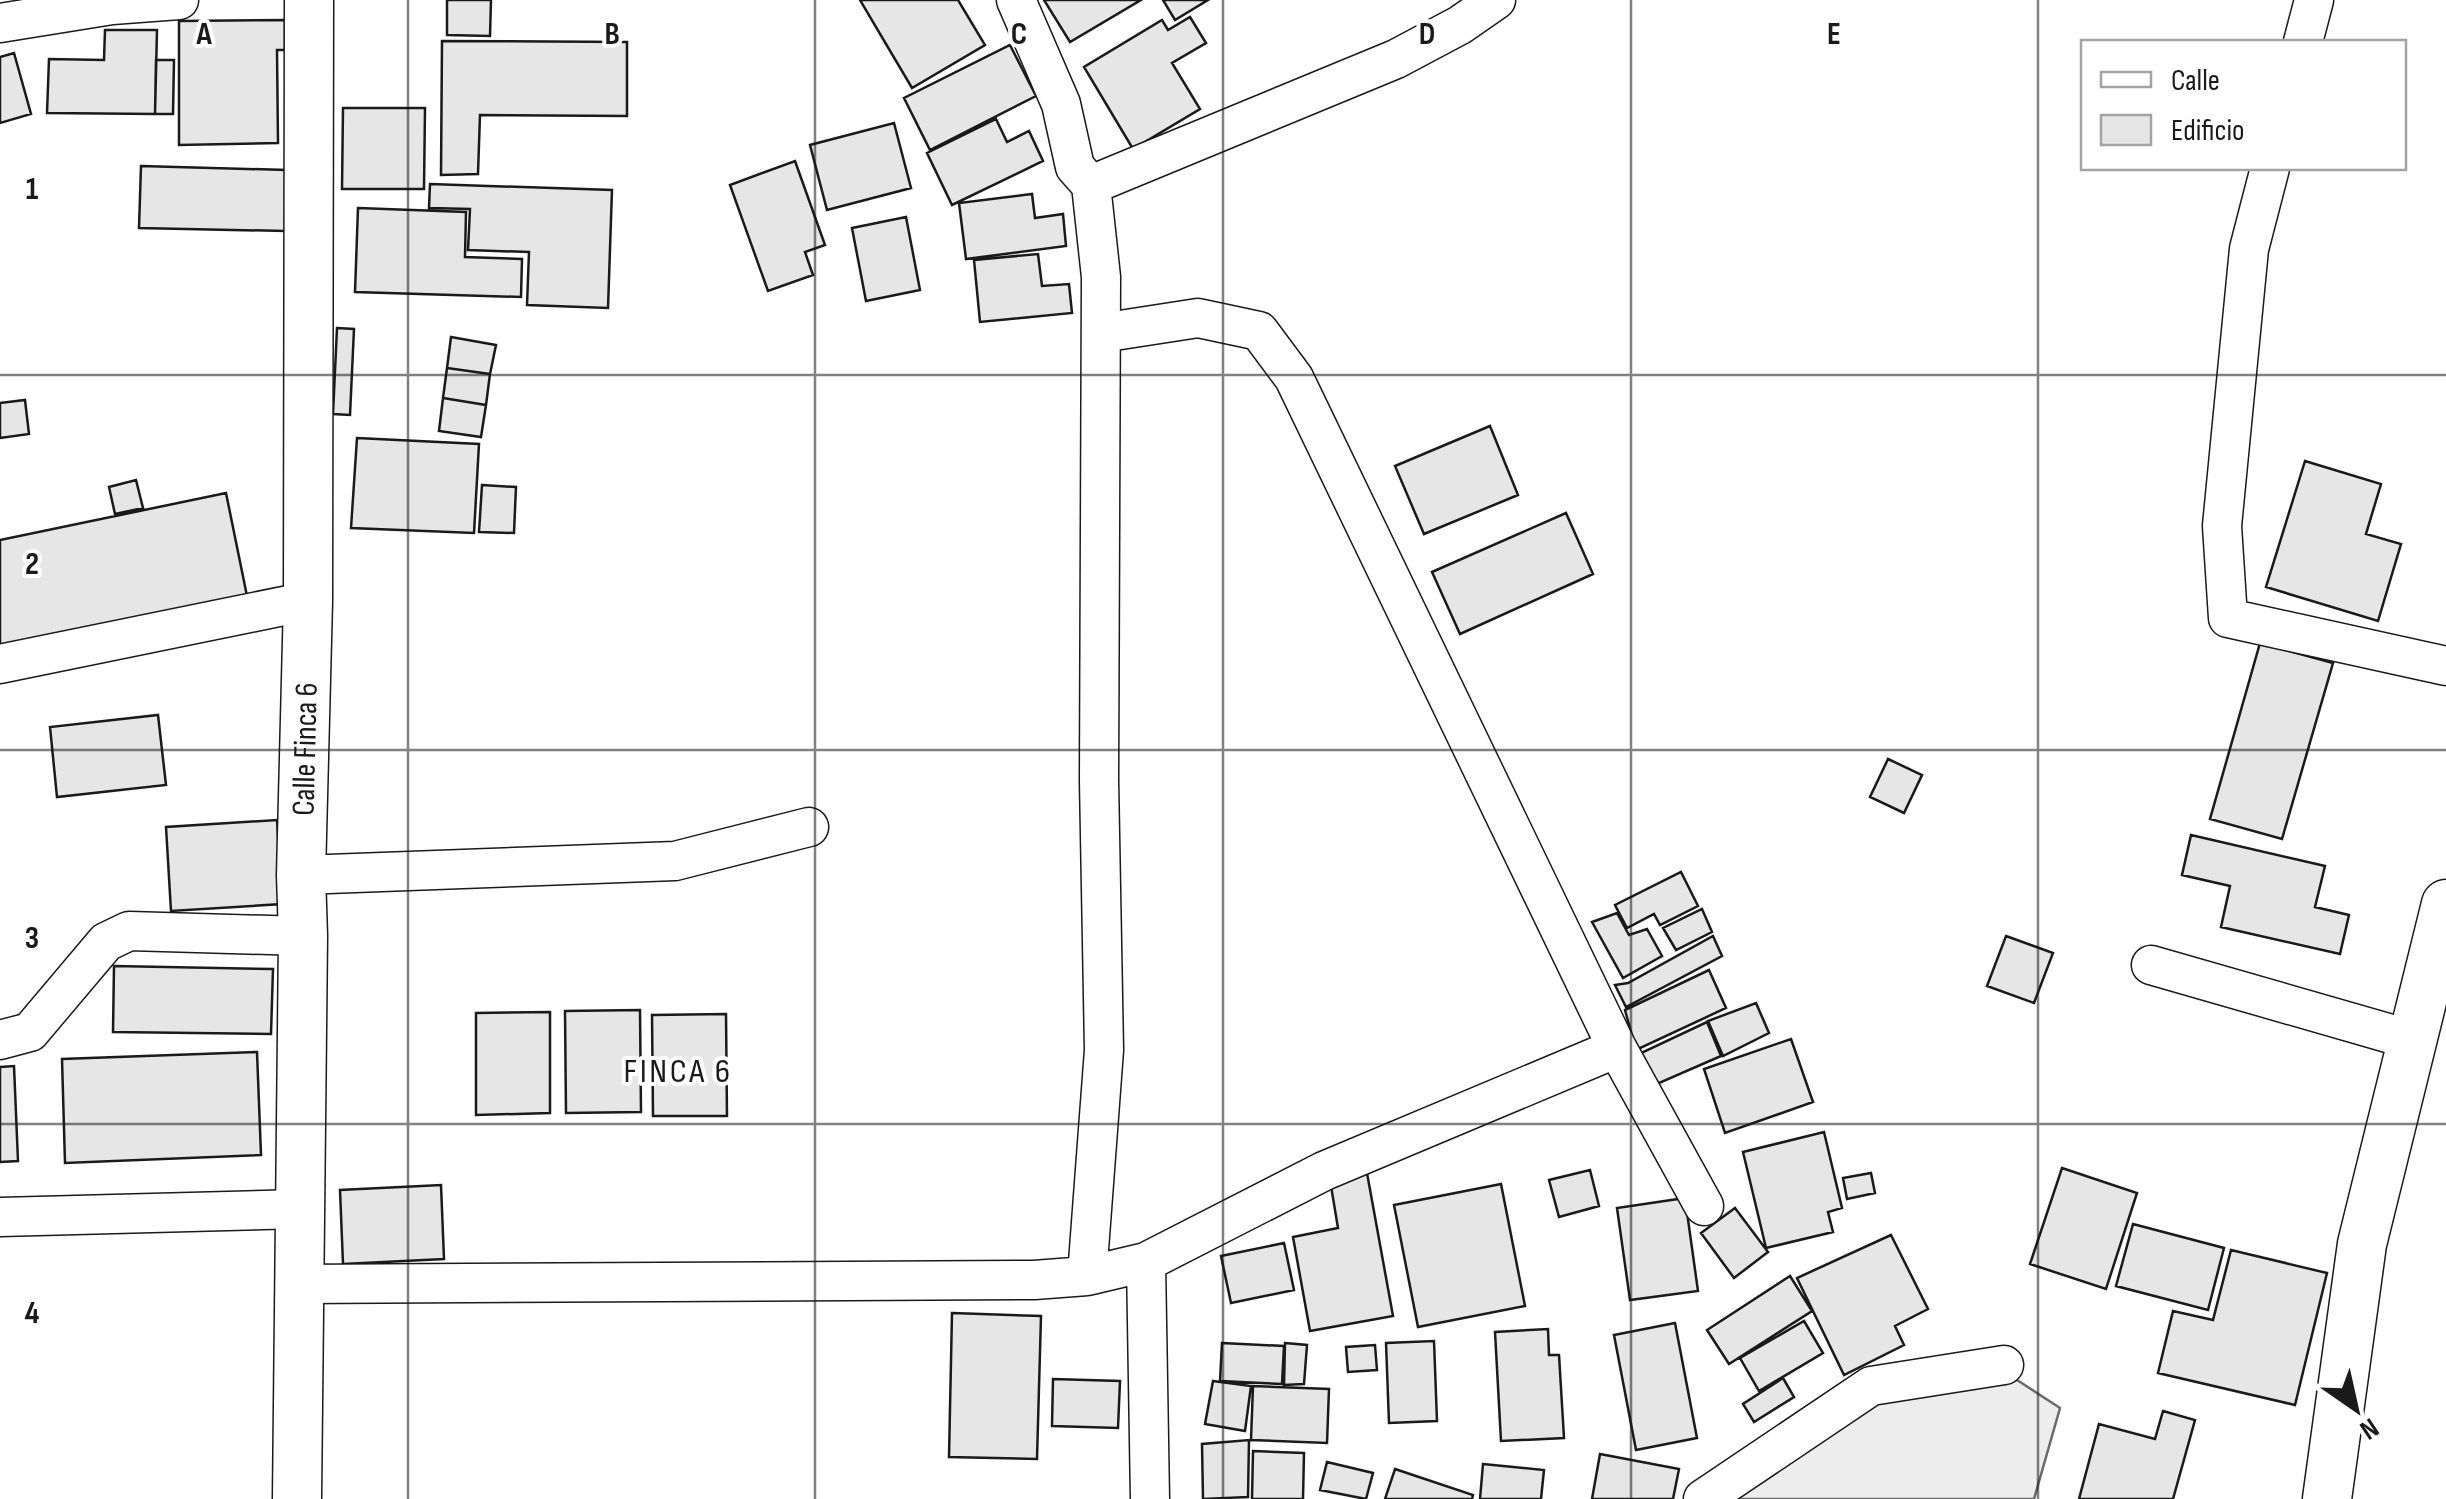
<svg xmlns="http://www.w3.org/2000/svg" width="2446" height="1499" font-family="'Sofia Sans Condensed',sans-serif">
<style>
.built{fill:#ededed;stroke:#6a6a6a;stroke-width:2.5}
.building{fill:#e6e6e6;stroke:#1a1a1a;stroke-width:2.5}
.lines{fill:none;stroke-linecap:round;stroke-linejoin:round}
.minor-casing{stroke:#1a1a1a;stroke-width:41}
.tertiary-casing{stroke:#1a1a1a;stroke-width:51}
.minor{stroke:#fff;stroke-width:38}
.tertiary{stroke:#fff;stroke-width:48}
.grid{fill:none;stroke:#1a1a1a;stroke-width:2.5;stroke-opacity:0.55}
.labels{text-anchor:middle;stroke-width:8;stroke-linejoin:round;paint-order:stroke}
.street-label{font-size:32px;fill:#1a1a1a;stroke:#fff}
.neighbourhood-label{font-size:35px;letter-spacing:2.5px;fill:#1a1a1a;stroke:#fff}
.grid-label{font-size:32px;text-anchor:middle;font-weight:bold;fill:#1a1a1a;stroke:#fff;stroke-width:8;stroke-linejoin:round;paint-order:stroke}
</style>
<rect width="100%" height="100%" fill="#fff"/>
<path class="built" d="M2017,1380l43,28 -26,91h-302l146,-102z"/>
<path class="building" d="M447,0h44l-1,36 -43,-1z
M860,0h98l27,45 -73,43z
M1044,0h97l-71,42z
M1163,0h45l-33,20z
M1190,17l16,26 -34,20 28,46 -67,40 -49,-82 78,-47 6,10z
M285,20v30h-8l1,93 -99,2v-124z
M105,30h52l-2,84 -108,-1 2,-54 55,1z
M442,41l185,1v74l-147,-1 -2,59 -37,1z
M1010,45l26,51 -106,54 -26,-52z
M14,53l17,61 -31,9v-66z
M156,60h18l-1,54h-18z
M343,108h82l-1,81h-82z
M996,119l11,23 22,-11 14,30 -91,44 -25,-52z
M894,123l17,65 -84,22 -17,-65z
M795,161l30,84 -20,7 8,23 -45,16 -38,-106z
M141,166l145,4 -1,61 -146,-3z
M430,184l182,6 -4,118 -81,-3 2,-53 -61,-2 2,-41 -41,-1z
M1032,194l3,24 28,-4 3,32 -100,13 -7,-56z
M358,208l108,4 -1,45 57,2 -1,38 -166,-5z
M906,217l14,73 -54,11 -14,-73z
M1038,254l4,32 27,-2 3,29 -92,9 -6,-62z
M337,328l17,1 -4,86 -17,-1z
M451,337l45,8 -6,29 -43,-6z
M447,368l43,6 -4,31 -43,-7z
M443,398l43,7 -5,32 -42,-6z
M25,400l4,34 -29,4v-35z
M1490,426l28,69 -94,39 -29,-68z
M357,438l122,6 -5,89 -123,-5z
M2305,461l76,23 -15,50 35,10 -23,77 -112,-34z
M136,480l7,28 -28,6 -6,-27z
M482,485l34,2 -2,46 -35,-1z
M226,493l21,103 -247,51v-107z
M1566,513l27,61 -133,60 -28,-62z
M2260,643l73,20 -51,176 -72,-20z
M158,715l8,70 -109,12 -7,-70z
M1888,759l34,16 -18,38 -34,-16z
M277,820l5,84 -111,7 -5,-84z
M2191,835l134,31 -10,41 34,8 -9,39 -119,-27 9,-41 -48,-11z
M1681,872l17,34 -38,19 -6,-11 -27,14 -12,-23z
M1702,909l10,23 -36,18 -13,-22z
M1617,913l12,22 18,-6 15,27 -39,22 -31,-56z
M1713,936l9,20 -96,51 -11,-22 13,-2z
M2006,936l47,17 -19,50 -47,-17z
M114,966l159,3 -2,65 -158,-2z
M1709,970l17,38 -90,42 -11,-40z
M1756,1003l13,30 -46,23 -15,-35z
M640,1010l1,102 -75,1 -1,-102z
M550,1012v101l-74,2v-102z
M726,1014l1,102h-74l-1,-101z
M1707,1022l14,34 -64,28 -16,-31z
M1791,1039l22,63 -88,31 -21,-64z
M257,1052l4,103 -196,8 -3,-104z
M14,1066l4,95 -18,1v-95z
M1824,1132l18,76 -14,4 5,20 -67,16 -23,-96z
M2062,1168l75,25 -31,96 -76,-25z
M1590,1170l9,36 -40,11 -10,-37z
M1367,1173l26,143 -83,15 -17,-94 45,-9 -8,-48z
M1871,1173l4,20 -28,6 -4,-21z
M1501,1184l24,122 -107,21 -24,-122z
M441,1185l3,74 -101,5 -3,-74z
M1685,1198l13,93 -68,9 -13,-92z
M1735,1208l33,44 -34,26 -33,-45z
M2133,1224l91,24 -16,62 -92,-24z
M1891,1235l37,74 -33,17 9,19 -60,30 -47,-97z
M1284,1243l10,47 -63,13 -10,-47z
M2231,1250l96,23 -32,132 -137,-32 15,-62 40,9z
M1790,1276l22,35 -83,53 -22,-34z
M952,1313l89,3 -4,143 -88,-2z
M1804,1321l19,32 -64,38 -19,-33z
M1675,1323l22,115 -61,12 -22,-115z
M1548,1329l1,26h10l5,83 -63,3 -6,-109z
M1434,1341l3,80 -48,2 -3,-80z
M1222,1343l62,3 -2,38 -62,-3z
M1285,1343l22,2 -3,39 -20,1z
M1375,1345l2,25 -29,2 -2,-25z
M1783,1378l11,19 -40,25 -11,-18z
M1053,1379l67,2 -2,47 -66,-2z
M1213,1381l38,5 -6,45 -40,-7z
M1253,1386l76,3 -2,54 -76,-3z
M2163,1411l32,9 -22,79h-94l20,-75 56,15z
M1249,1440l-1,57 -45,2 -1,-55z
M1253,1451l51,2 -1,46h-51z
M1600,1454l79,15 -6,30h-81z
M1327,1462l46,11 -7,26 -46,-9z
M1483,1464l61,6 -3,29h-61z
M1395,1469l78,26 -1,4h-87z"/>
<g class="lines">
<defs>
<path id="minor" d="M1016,0l45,104 14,63 16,18 10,92 -2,503 5,270 -17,226
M0,23l112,-18 67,-5
M2303,42l11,-42
M2270,168l-21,81 -27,277 6,92 218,48
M1091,185l305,-126 64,-34 36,-25
M1101,333l97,-15 61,13 35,47 323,670 87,158
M0,664l308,-63
M301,875l374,-14 134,-34
M2151,965l261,75
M0,1040l30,-8 76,-90 23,-11 174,5
M0,1217l301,-8
M1146,1262l4,237
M298,1284l736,-4 53,-4 59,-14 178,-91 293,-123
M1703,1499l168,-113 133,-21"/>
<g id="tertiary">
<path id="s1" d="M297,1499l6,-563 -2,-61 7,-274 1,-601"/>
<path d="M2327,1499l35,-255 84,-340"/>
</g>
</defs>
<use href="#minor" class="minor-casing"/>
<use href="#tertiary" class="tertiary-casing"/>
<use href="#minor" class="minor"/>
<use href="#tertiary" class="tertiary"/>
</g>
<path class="grid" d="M408,0v1499M815,0v1499M1223,0v1499M1631,0v1499M2038,0v1499M0,375h2446M0,750h2446M0,1124h2446"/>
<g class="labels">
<g class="street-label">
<text dy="11" stroke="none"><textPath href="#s1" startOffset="750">Calle Finca 6</textPath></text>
</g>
<g class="neighbourhood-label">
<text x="678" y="1082">FINCA 6</text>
</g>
</g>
<g class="grid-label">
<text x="204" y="44">A</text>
<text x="612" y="44">B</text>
<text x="1019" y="44">C</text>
<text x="1427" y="44">D</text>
<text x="1834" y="44">E</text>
<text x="32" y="199">1</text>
<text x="32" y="574">2</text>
<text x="32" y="948">3</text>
<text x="32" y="1323">4</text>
</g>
<rect x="2081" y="40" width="325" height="130" fill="#ffffff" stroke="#a3a3a3" stroke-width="2.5"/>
<rect x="2101" y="72" width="50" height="15" fill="#ffffff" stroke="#a3a3a3" stroke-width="2.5"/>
<text x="2171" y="90" font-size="30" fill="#1a1a1a">Calle</text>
<rect x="2101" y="115" width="50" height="30" fill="#e6e6e6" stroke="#a3a3a3" stroke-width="2.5"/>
<text x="2171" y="140" font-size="30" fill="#1a1a1a">Edificio</text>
<g transform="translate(2356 1409) rotate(146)" stroke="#ffffff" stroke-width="8" paint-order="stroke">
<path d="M0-8L18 38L0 25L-18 38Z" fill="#1a1a1a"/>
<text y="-15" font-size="28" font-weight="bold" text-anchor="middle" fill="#1a1a1a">N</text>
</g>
</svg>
